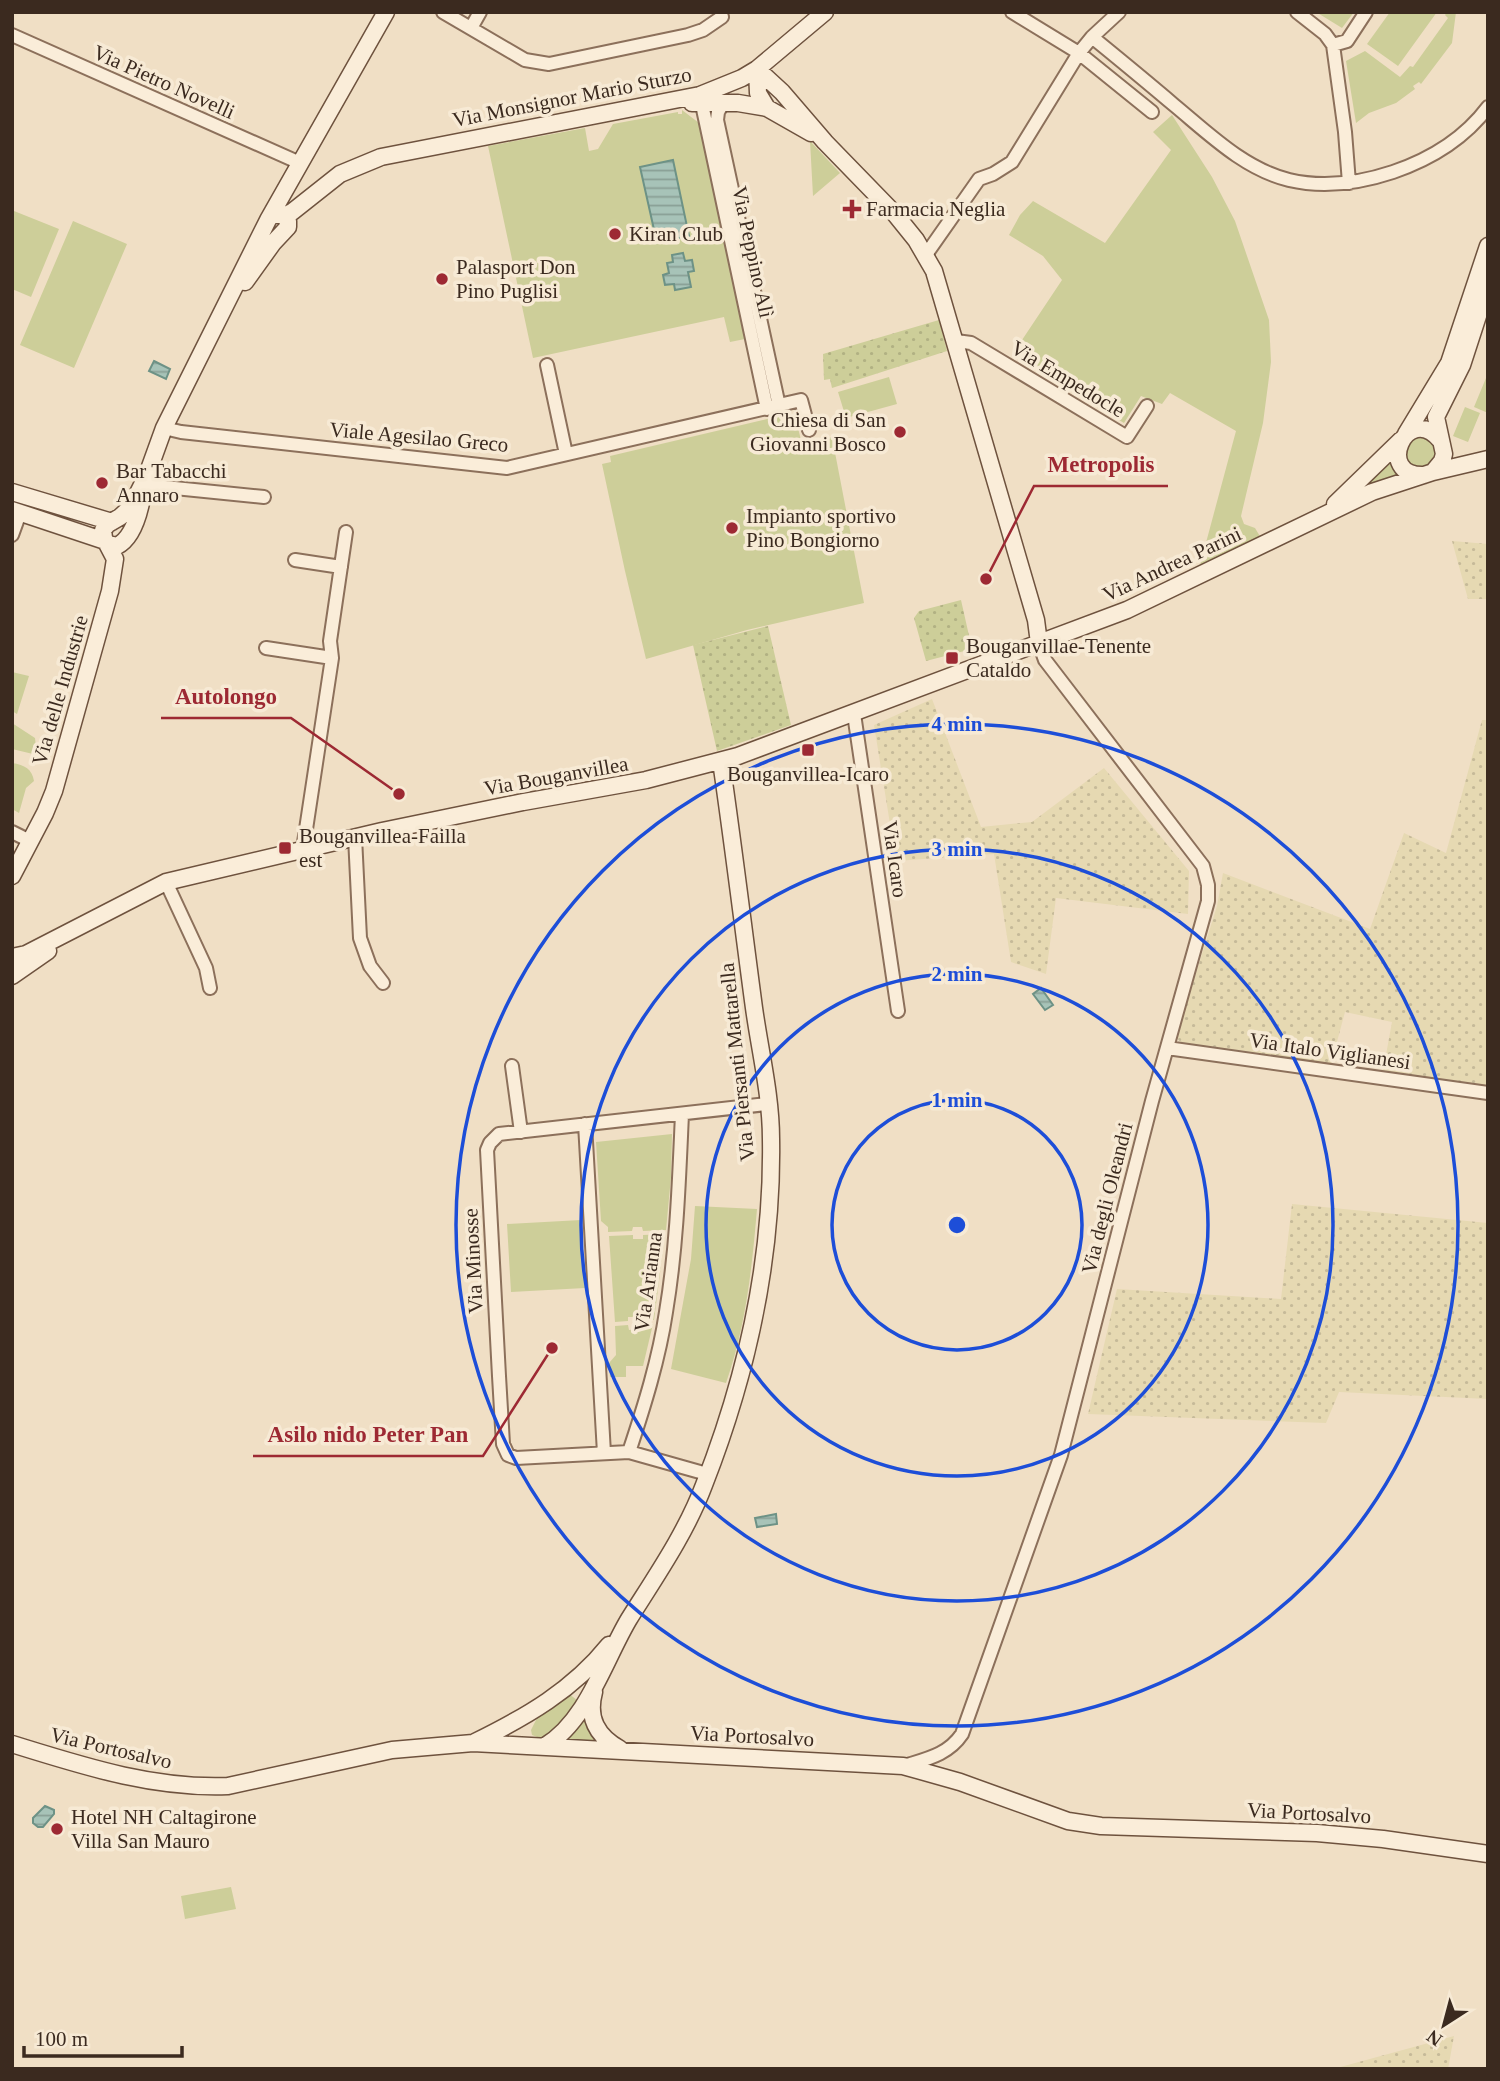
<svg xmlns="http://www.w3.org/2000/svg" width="1500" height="2081" font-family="Georgia,serif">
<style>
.farmland{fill:url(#farmland-dots)}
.green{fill:#cdce99}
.park{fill:url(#park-dots)}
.water{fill:url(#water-rules);stroke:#6d9286;stroke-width:2}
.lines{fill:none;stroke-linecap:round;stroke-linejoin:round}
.street-casing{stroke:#8c705b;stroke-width:16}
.secondary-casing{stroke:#6e523e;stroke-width:19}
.street{stroke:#faedd9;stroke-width:12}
.secondary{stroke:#faedd9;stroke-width:16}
.ring{fill:none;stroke:#1d4ed8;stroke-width:3.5}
.poi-dot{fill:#9d2933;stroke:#f7ead5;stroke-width:2.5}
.labels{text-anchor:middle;stroke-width:7;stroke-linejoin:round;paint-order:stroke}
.street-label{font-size:21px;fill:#3b2a1f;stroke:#f7ead5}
.poi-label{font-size:21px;fill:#3b2a1f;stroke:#f7ead5;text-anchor:start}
.centre{fill:#1d4ed8;stroke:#f7ead5;stroke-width:3.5}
.ring-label{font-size:21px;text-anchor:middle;font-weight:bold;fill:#1d4ed8;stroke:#f7ead5;stroke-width:7;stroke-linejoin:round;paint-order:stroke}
.leader{fill:none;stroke:#9d2933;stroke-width:2.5}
.callout-dot{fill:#9d2933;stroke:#f7ead5;stroke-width:2.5}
.callout-label{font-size:23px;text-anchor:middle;font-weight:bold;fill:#9d2933;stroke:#f7ead5;stroke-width:7;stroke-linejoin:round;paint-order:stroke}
</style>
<defs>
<pattern id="farmland-dots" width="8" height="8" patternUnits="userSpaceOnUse" patternTransform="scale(1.75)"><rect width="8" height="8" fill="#e6d9b2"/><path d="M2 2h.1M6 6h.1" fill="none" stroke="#c6ba99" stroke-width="1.8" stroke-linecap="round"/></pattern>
<pattern id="park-dots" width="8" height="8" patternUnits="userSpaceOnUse" patternTransform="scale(1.75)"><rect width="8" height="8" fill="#cdce99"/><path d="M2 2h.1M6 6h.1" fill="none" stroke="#b1b183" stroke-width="1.8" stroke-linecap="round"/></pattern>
<pattern id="water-rules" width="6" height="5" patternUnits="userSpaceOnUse" patternTransform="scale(1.75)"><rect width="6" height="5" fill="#a7c3b8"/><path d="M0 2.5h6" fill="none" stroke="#899f95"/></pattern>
</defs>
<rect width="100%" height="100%" fill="#f0dfc5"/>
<path class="farmland" d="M1452,541l36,3v55h-20z
M932,699l49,128 51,-5 72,-54 85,103 -1,43 -132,-16 -10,76 -35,-12 -17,-108 -98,7 -22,-136z
M1482,720h6v368l-105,-17 9,-49 -47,-10 -14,52 -147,-18 -8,-9 41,-131 6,-33 147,56 34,-96 42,20z
M1292,1204l196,19v176l-149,-7 -13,31 -238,-9 29,-125 164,10z
M1454,2036l-6,33h-115z"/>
<path class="green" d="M1316,12h38l-12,16z
M1390,12h47l-39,54 -31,-22z
M1447,12h9l-4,31 -31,41 -2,-2 -6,4 2,3 -19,14 -27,10 -13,10 -10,-62 19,-10 35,26 10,-11 3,1 35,-49 -3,-3z
M682,110l17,13 46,216 -15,3 -6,-25 -191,41 -45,-212 97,-18 4,23 9,-2 15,-25 65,-12v2h4z
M1172,115l40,62 23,44 34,99 2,42 -8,61 -22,93 3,8 11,4 6,10 -61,27 36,-134 -66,-38 -8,11 -21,-8 -17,27 -105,-63 -5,-8 48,-72 -19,-24 -34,-21 11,-20 13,-14 72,42 66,-93 -18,-18z
M810,141l30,32 -27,23z
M14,211l45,18 -28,68 -19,-8v-73z
M73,221l54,23 -53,124 -54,-23z
M889,377l8,27 -51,14 -8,-26z
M1486,378h2v35l-14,-6z
M1465,407l15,6 -12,29 -15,-6z
M780,416l2,7 14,-3 6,24 30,-7 32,166 -117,27 -101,29 -21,-88 -23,-107 9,-2 -1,-6z
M1424,435l13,11 -2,17 -16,7 -13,-9c-1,-20 -1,-20 18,-26z
M1393,458l11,17 -38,12 -1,-2z
M12,672l17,4 -12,38 -5,-3z
M12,723l23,15 1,9 -3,7 -21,-5z
M12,763c13,2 20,6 22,18l-8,7 -7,25 -7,-4z
M672,1134l-1,43 -5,53 -23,1 -1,-4h-9l-1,4 -24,1v-5l-7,-6 -5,-79z
M695,1206l62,3c-5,59 -11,117 -31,174l-55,-14 20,-110z
M581,1220l4,68 -74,4 -4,-68z
M665,1234l-11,86 -16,1 -1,-4h-9v4l-13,1 -6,-86 24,-1v4h10v-4z
M653,1324l-10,42h-17v11h-16l-1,-14 7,-8 -1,-29 13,-1 1,5 9,-1v-4z
M569,1694l8,6 1,4 -33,36 -13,-5 -1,-5 8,-16z
M586,1706l15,37 -35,-4z
M231,1887l5,22 -51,10 -4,-23z"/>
<path class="park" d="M939,320l8,31 -115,37 -2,-9 -6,1 -1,-26z
M961,600l11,49 -46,12 -12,-43 5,-7z
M768,626l23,99 -74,26 -24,-106z"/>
<path class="water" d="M673,160l16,76 -32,7 -17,-76z
M683,253l2,8 7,-1 2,11 -6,1 3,15 -16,3 -1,-6 -9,1 -2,-10 6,-2 -2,-10 6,-1 -1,-7z
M154,361l16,8 -4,10 -17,-8z
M1041,988l12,17 -8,5 -12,-16z
M776,1514l1,10 -20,3 -2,-9z
M45,1806l9,4v4l-11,13h-5l-5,-4v-5z"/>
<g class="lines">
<defs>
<path id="street" d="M443,12l82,48 24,4 139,-29 15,-5 19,-13
M1012,12l67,41 73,59
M1297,12l28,22 8,11 12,87 4,51
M471,28l9,-16
M12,35l288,128
M1092,37c27,22 55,45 82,68 34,28 70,64 115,75 34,8 71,3 104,-8 38,-13 71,-33 95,-65
M1333,45l14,-4 19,-29
M700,95l67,314
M724,102l-6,10 -1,8 62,286
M925,256l54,-77 14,-5 19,-12 67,-109 13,-16 27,-25
M956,341l15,2 156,94 20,-31
M547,365l19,89
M164,428l17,4 326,36 294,-68 8,30
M145,485l119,12
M12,535l8,-22
M295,560l46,7
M266,648l66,10
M854,714l44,297
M12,832l18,9
M355,837l5,101 10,28 13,17
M303,849l29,-191 -2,-17 16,-109
M166,882l40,86 4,20
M1167,1048l321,45
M512,1066l9,66
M585,1124l19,329
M629,1452c15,-45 30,-93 37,-140 11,-66 13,-132 16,-198
M707,1474l-78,-22 -113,6 -8,-3 -5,-11 -4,-68 -12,-226 3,-7 9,-9 268,-30
M904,1766c22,-7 44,-11 58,-32l99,-279 91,-354 56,-200v-16l-5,-19 -158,-206 -6,-17"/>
<path id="secondary" d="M757,69l25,23 43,50 70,72 21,26 18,31 102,349 3,23
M757,69l1,24 9,15 44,25
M692,103h46l29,5
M284,216l8,-4 48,-38 41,-17 319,-62 42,-17 15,-9 68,-57
M245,282l28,-39 15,-16v-6l-4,-5 -10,-2
M1406,434l43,-71 39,-117
M1433,472l55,-13
M1424,475c-50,2 -18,-74 16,-35
M12,492l100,30
M1335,504l66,-64
M12,510l93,31
M109,544l8,2c16,-8 22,-32 25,-48
M12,876l33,-63 9,-22 56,-200 5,-32 -11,-21 -1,-8 5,-6 12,-7 11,-10 16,-32 17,-47 104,-208 118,-208
M12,957l14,-3 140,-72 216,-51 141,-29 123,-22 92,-24 389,-146 245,-118 61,-20 9,-11 2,-7 -8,-37 26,-52 26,-80
M12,976l36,-25
M594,1692c-7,26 3,44 26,57
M475,1742c51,-25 98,-52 134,-97
M12,1744c71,22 141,45 216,42l164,-36 81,-7 430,23 57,16 108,39 33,5 216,7 66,6 105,15
M545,1746c42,-25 60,-87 84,-127 27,-43 57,-86 75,-134 43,-110 69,-227 67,-346 0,-43 -11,-88 -17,-131 -11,-82 -21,-165 -33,-247"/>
</defs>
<use href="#street" class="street-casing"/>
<use href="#secondary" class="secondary-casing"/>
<use href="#street" class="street"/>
<use href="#secondary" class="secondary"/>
</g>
<g class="ring">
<circle cx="957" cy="1225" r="125"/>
<circle cx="957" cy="1225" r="251"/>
<circle cx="957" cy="1225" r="376"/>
<circle cx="957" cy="1225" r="501"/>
</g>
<g class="poi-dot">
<path d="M848.5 198.5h7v7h7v7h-7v7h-7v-7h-7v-7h7z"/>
<circle cx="615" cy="234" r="7"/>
<circle cx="442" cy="279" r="7"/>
<circle cx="900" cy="432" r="7"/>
<circle cx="102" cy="483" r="7"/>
<circle cx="732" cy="528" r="7"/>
<rect x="945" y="651" width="14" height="14" rx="3.5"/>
<rect x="801" y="743" width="14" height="14" rx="3.5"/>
<rect x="278" y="841" width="14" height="14" rx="3.5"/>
<circle cx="57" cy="1829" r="7"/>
</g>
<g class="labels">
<g class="street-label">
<text transform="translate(164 82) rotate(24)" y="7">Via Pietro Novelli</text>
<text transform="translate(572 97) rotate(-11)" y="7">Via Monsignor Mario Sturzo</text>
<text transform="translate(753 252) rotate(78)" y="7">Via Peppino Alì</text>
<text transform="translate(1068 379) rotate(31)" y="7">Via Empedocle</text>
<text transform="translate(419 437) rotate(5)" y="7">Viale Agesilao Greco</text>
<text transform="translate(1172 564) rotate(-25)" y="7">Via Andrea Parini</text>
<text transform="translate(60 690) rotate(-74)" y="7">Via delle Industrie</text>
<text transform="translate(556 776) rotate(-10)" y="7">Via Bouganvillea</text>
<text transform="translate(895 859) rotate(82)" y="7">Via Icaro</text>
<text transform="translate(1330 1051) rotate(8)" y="7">Via Italo Viglianesi</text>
<text transform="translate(737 1062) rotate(-96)" y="7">Via Piersanti Mattarella</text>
<text transform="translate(1107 1198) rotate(-76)" y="7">Via degli Oleandri</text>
<text transform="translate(473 1261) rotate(-93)" y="7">Via Minosse</text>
<text transform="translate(648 1282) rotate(-82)" y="7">Via Arianna</text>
<text transform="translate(752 1736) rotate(3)" y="7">Via Portosalvo</text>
<text transform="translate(111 1748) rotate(13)" y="7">Via Portosalvo</text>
<text transform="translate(1309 1813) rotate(3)" y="7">Via Portosalvo</text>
</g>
<g class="poi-label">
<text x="866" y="216">Farmacia Neglia</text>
<text x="629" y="241">Kiran Club</text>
<text x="456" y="274">Palasport Don<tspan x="456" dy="24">Pino Puglisi</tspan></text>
<text x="886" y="427" text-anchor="end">Chiesa di San<tspan x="886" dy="24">Giovanni Bosco</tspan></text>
<text x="116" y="478">Bar Tabacchi<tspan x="116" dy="24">Annaro</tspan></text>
<text x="746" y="523">Impianto sportivo<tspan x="746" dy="24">Pino Bongiorno</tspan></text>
<text x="966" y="653">Bouganvillae-Tenente<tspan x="966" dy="24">Cataldo</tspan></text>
<text x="808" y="781" text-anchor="middle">Bouganvillea-Icaro</text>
<text x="299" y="843">Bouganvillea-Failla<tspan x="299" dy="24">est</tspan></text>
<text x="71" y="1824">Hotel NH Caltagirone<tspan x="71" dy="24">Villa San Mauro</tspan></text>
</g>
</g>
<circle cx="957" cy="1225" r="10" class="centre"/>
<g class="ring-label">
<text x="957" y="731">4 min</text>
<text x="957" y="856">3 min</text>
<text x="957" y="981">2 min</text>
<text x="957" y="1107">1 min</text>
</g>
<path class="leader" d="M986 579L1034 486H1168M399 794L291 718H161M552 1348L483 1456H253"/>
<g class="callout-dot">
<circle cx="986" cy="579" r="7"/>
<circle cx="399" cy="794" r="7"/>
<circle cx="552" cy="1348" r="7"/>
</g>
<g class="callout-label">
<text x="1101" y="472">Metropolis</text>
<text x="226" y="704">Autolongo</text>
<text x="368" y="1442">Asilo nido Peter Pan</text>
</g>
<rect width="1500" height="2081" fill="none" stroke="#3b2a1f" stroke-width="28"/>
<g transform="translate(1444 2025) rotate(216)" stroke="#f7ead5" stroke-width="5" paint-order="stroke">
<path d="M0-5L12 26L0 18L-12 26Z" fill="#3b2a1f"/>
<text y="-10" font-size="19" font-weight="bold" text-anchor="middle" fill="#3b2a1f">N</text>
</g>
<path d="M24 2046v10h158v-10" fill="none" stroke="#3b2a1f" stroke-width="3.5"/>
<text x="35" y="2046" font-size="21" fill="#3b2a1f" stroke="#f7ead5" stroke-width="5" paint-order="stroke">100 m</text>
</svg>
